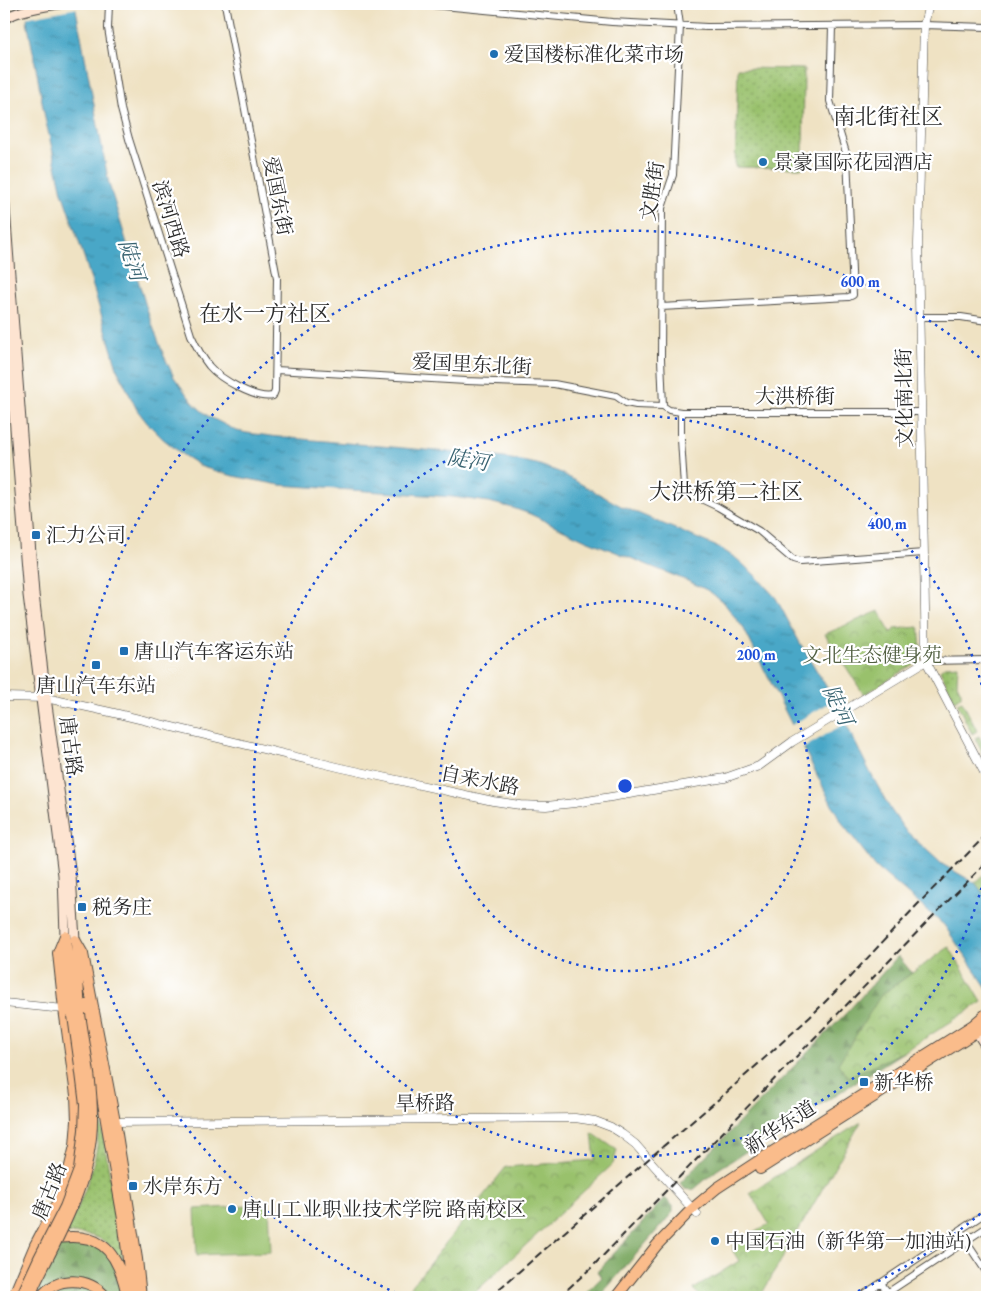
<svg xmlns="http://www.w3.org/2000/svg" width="991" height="1301" font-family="'EB Garamond','Noto Serif SC',serif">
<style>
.grass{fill:url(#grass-dots);stroke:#62764c}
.forest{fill:url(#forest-firs);stroke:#526946}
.park{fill:url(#park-crowns);stroke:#62764c}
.pitch{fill:#99c16c;stroke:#62764c}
.water{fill:url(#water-ripples);stroke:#3a6979}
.pier{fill:#efe2c3}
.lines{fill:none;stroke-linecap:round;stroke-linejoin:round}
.minor-casing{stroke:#484642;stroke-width:8}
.tertiary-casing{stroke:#484642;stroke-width:9}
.secondary-casing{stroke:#484642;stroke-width:11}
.primary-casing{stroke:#484642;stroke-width:12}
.minor{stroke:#fff;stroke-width:6}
.tertiary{stroke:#fff;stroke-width:8}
.secondary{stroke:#fde4d1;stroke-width:9}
.primary{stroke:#fabc8b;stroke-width:10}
.rail{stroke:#2b2b2b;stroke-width:2;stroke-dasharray:8 4;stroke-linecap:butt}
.primary-bridge-casing{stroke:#484642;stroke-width:12;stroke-linecap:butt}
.primary-bridge{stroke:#fabc8b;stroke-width:10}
.ring{fill:none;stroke:#1d4ed8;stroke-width:2.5;stroke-dasharray:2.5 5}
.poi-dot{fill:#1f6fb2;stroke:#fff;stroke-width:2}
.labels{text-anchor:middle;stroke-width:4.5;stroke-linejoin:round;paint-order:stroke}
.poi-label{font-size:20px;fill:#2b2b2b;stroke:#fff;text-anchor:start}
.street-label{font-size:20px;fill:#2b2b2b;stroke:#fff}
.park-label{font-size:20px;fill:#526042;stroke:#fff}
.water-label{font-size:21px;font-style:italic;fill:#386371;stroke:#fff}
.quarter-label{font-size:22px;fill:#2b2b2b;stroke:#fff}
.centre{fill:#1d4ed8;stroke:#fff;stroke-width:2.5}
.ring-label{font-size:15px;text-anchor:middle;font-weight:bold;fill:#1d4ed8;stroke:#fff;stroke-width:4.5;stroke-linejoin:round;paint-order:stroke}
</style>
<defs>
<pattern id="grass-dots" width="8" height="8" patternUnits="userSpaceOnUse" patternTransform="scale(1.25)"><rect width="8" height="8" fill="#99c16c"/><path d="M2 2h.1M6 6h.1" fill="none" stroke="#7d9d59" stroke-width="1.8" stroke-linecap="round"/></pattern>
<pattern id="forest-firs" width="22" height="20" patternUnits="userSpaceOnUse" patternTransform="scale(1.25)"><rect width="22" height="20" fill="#7aa760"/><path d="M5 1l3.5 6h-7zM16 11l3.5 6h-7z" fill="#64884f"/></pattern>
<pattern id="park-crowns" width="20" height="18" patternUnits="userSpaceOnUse" patternTransform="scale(1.25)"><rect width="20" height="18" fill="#99c16c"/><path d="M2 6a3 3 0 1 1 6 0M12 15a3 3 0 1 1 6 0" fill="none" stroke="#7d9d59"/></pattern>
<pattern id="water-ripples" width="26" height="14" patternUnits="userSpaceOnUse" patternTransform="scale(1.25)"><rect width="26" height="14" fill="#48a7c7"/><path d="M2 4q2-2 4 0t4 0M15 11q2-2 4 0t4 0" fill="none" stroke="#3c88a2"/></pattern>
</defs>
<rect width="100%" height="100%" fill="#fff"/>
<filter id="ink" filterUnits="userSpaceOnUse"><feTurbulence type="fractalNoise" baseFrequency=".02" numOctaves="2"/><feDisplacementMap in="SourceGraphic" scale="10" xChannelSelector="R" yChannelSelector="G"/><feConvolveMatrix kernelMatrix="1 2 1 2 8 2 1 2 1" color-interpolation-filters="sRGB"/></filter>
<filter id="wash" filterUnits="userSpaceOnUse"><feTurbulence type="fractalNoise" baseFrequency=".0096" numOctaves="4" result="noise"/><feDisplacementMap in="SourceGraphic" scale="20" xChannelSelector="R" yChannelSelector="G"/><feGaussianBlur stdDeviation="1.12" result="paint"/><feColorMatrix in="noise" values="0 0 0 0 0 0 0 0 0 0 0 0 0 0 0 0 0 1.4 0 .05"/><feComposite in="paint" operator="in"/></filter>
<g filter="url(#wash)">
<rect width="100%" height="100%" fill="#efe2c3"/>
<path class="grass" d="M738,68l66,1 -1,99 -68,-1z
M958,665l-1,19 4,8v4l-6,5 -15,-31 5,-4z
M962,701l15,30 -5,3 -15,-31z
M979,736l8,15v11l-12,-24z
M97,1096l27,169c-16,-29 -28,-30 -58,-32 13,-28 26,-56 31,-87 2,-17 1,-34 0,-50z"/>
<path class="forest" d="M898,956l14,17 -31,22 -33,82 57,-26 -188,119 -24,20 -8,-1 -5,-6 169,-173z
M665,1198l8,8v6l-74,85h-17l20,-20 -5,-5z
M62,1240l21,1 25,10 11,29 1,17h-85l15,-35z"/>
<path class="park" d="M879,611l12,23 3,-5 25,-2 3,32 -58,36 -39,-61z
M987,872v26l-12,-15z
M949,947l33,55 -77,49 -57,26 -10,-13 43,-69z
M861,1122l-101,175h-59l-7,-8 45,-28 -6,-10v-6l36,-21 -19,-31z
M592,1133l25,17 -4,14 -143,133h-67l103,-130 89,-7z"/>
<path class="pitch" d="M269,1205l2,47 -74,3 -2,-46z"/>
<path class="water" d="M29,4h46l34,180 40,132 15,40 10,21 11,15 10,13 13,11 29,15 10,2 32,4 203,18 29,4 26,5 22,8 62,34 99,42 17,11 19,17 20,22 24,45 32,53 39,78 20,36 14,20 37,34 33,19 12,15v90l-43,-63 -68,-58 -32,-41 -12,-21 -88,-176 -20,-26 -15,-12 -19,-9 -104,-42 -56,-26 -17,-6 -24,-6 -36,-5 -173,-12 -47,-9 -31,-9 -19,-12 -21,-17 -14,-14 -11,-14 -19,-39 -33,-111 -23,-68 -17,-74 -11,-61 -7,-36z"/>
<path class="pier" d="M26,4h51l1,4 -53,10z
M836,699l11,23 -45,27 -12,-23z"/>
</g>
<g filter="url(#ink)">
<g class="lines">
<defs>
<path id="minor" d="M109,4l-1,24 13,81 8,30 62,196c5,11 11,22 18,31 11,13 47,34 64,30l2,-5 2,-113 -52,-274
M422,4l190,18 95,5 217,-2 63,2
M677,4l3,21 -7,150 -11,33 -1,151 2,47 6,4 12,2h240
M661,307l188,-10 4,-2 -6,-139 -17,-55 2,-75
M919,317h42l26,4
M276,370l190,11 88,3 62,12 10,7 10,2 27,1
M681,412v27l3,48 2,5 32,15 41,24 34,29 7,2 124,-9
M926,661l61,-1
M959,1231l28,42
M881,1283l10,14
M860,1297l127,-85
M881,1297l106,-70"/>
<path id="tertiary" d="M929,4l-5,21 -6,219 8,417 61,117
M4,697l42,1 64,14 232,56 151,33 27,4 26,1 29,-3 150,-25 34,-12 33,-24 134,-81
M4,1003l60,6
M115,1122l460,-4 20,3 16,6 11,7 13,10 62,70"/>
<path id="secondary" d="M4,5l2,-1
M4,20c8,-9 42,-14 55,-16
M4,195l30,399 12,104 25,177 4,65
M4,286l24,309 35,280 2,61
M973,1026l14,22"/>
<path id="primary" d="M65,937l8,79
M75,940l8,14 32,168 22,137 4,38
M76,942l4,72
M86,1005l37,214 5,41 3,37
M760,1169l216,-137 11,-6
M52,1239c46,-8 64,8 74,52
M13,1297l22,-52 24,-46 10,-29 6,-24 2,-25 -1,-26 -12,-86 -6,-56 7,-17
M41,1297c15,-22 49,-20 65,0
M616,1297l41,-52 35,-36 25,-21 55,-36 201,-127 14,-12"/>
</defs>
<use href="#minor" class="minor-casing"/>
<use href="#tertiary" class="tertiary-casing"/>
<use href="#secondary" class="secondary-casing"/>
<use href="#primary" class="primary-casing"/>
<use href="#minor" class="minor"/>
<use href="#tertiary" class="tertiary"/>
<use href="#secondary" class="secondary"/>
<use href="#primary" class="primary"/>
<path class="rail" d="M490,1297l170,-148 67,-57 83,-75 37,-37 70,-75 70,-71
M559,1297l33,-30 337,-347 58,-58"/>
<defs>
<path id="primary-bridge" d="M21,1297l18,-39 26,-51 14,-37 5,-40 1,-25 -4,-32 -8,-57
M30,1297l5,-13c26,-53 58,-106 57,-168 0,-34 -7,-68 -12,-102"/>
</defs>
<use href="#primary-bridge" class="primary-bridge-casing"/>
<use href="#primary-bridge" class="primary-bridge"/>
</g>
</g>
<g class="ring">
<circle cx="625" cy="786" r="185"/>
<path d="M987 866A371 371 0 1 1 987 706"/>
<path d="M986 1209A556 556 0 0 1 847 1296M403 1296A556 556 0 1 1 986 363"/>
</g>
<g class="poi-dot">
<circle cx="494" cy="54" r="5"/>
<circle cx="763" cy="162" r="5"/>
<rect x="31" y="530" width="10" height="10" rx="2.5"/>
<rect x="119" y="646" width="10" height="10" rx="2.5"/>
<rect x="91" y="660" width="10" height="10" rx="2.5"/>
<rect x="77" y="902" width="10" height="10" rx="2.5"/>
<rect x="859" y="1077" width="10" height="10" rx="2.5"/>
<rect x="128" y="1181" width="10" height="10" rx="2.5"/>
<circle cx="232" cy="1209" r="5"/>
<circle cx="715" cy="1241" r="5"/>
</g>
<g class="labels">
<g class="poi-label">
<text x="504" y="61">爱国楼标准化菜市场</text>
<text x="773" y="169">景豪国际花园酒店</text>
<text x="46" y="542">汇力公司</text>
<text x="134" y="658">唐山汽车客运东站</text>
<text x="96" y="692" text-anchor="middle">唐山汽车东站</text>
<text x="92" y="914">税务庄</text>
<text x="874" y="1089">新华桥</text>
<text x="143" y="1193">水岸东方</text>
<text x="242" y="1216">唐山工业职业技术学院 路南校区</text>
<text x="725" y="1248">中国石油（新华第一加油站)</text>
</g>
<g class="street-label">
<text transform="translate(652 191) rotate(-81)" y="7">文胜街</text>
<text transform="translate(278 196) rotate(79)" y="7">爱国东街</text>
<text transform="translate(171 219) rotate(73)" y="7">滨河西路</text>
<text transform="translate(472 364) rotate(3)" y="7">爱国里东北街</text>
<text x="795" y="403">大洪桥街</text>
<text transform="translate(904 398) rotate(-91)" y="7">文化南北街</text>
<text transform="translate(71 746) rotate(82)" y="7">唐古路</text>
<text transform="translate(480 780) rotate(11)" y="7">自来水路</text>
<text transform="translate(425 1103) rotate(-1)" y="7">旱桥路</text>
<text transform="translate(780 1127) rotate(-33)" y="7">新华东道</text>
<text transform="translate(49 1191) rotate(-68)" y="7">唐古路</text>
</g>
<g class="park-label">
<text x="872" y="662">文北生态健身苑</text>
</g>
<g class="water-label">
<text transform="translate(132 260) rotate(72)" y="7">陡河</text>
<text transform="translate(468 460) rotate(9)" y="7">陡河</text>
<text transform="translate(838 705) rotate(65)" y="7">陡河</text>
</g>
<g class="quarter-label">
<text x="888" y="124">南北街社区</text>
<text x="265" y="321">在水一方社区</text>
<text x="726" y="499">大洪桥第二社区</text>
</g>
</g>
<circle cx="625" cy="786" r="8" class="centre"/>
<g class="ring-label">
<text x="860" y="287">600 m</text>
<text x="887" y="529">400 m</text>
<text x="756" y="660">200 m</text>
</g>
<rect width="991" height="1301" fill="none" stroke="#fff" stroke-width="20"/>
</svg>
